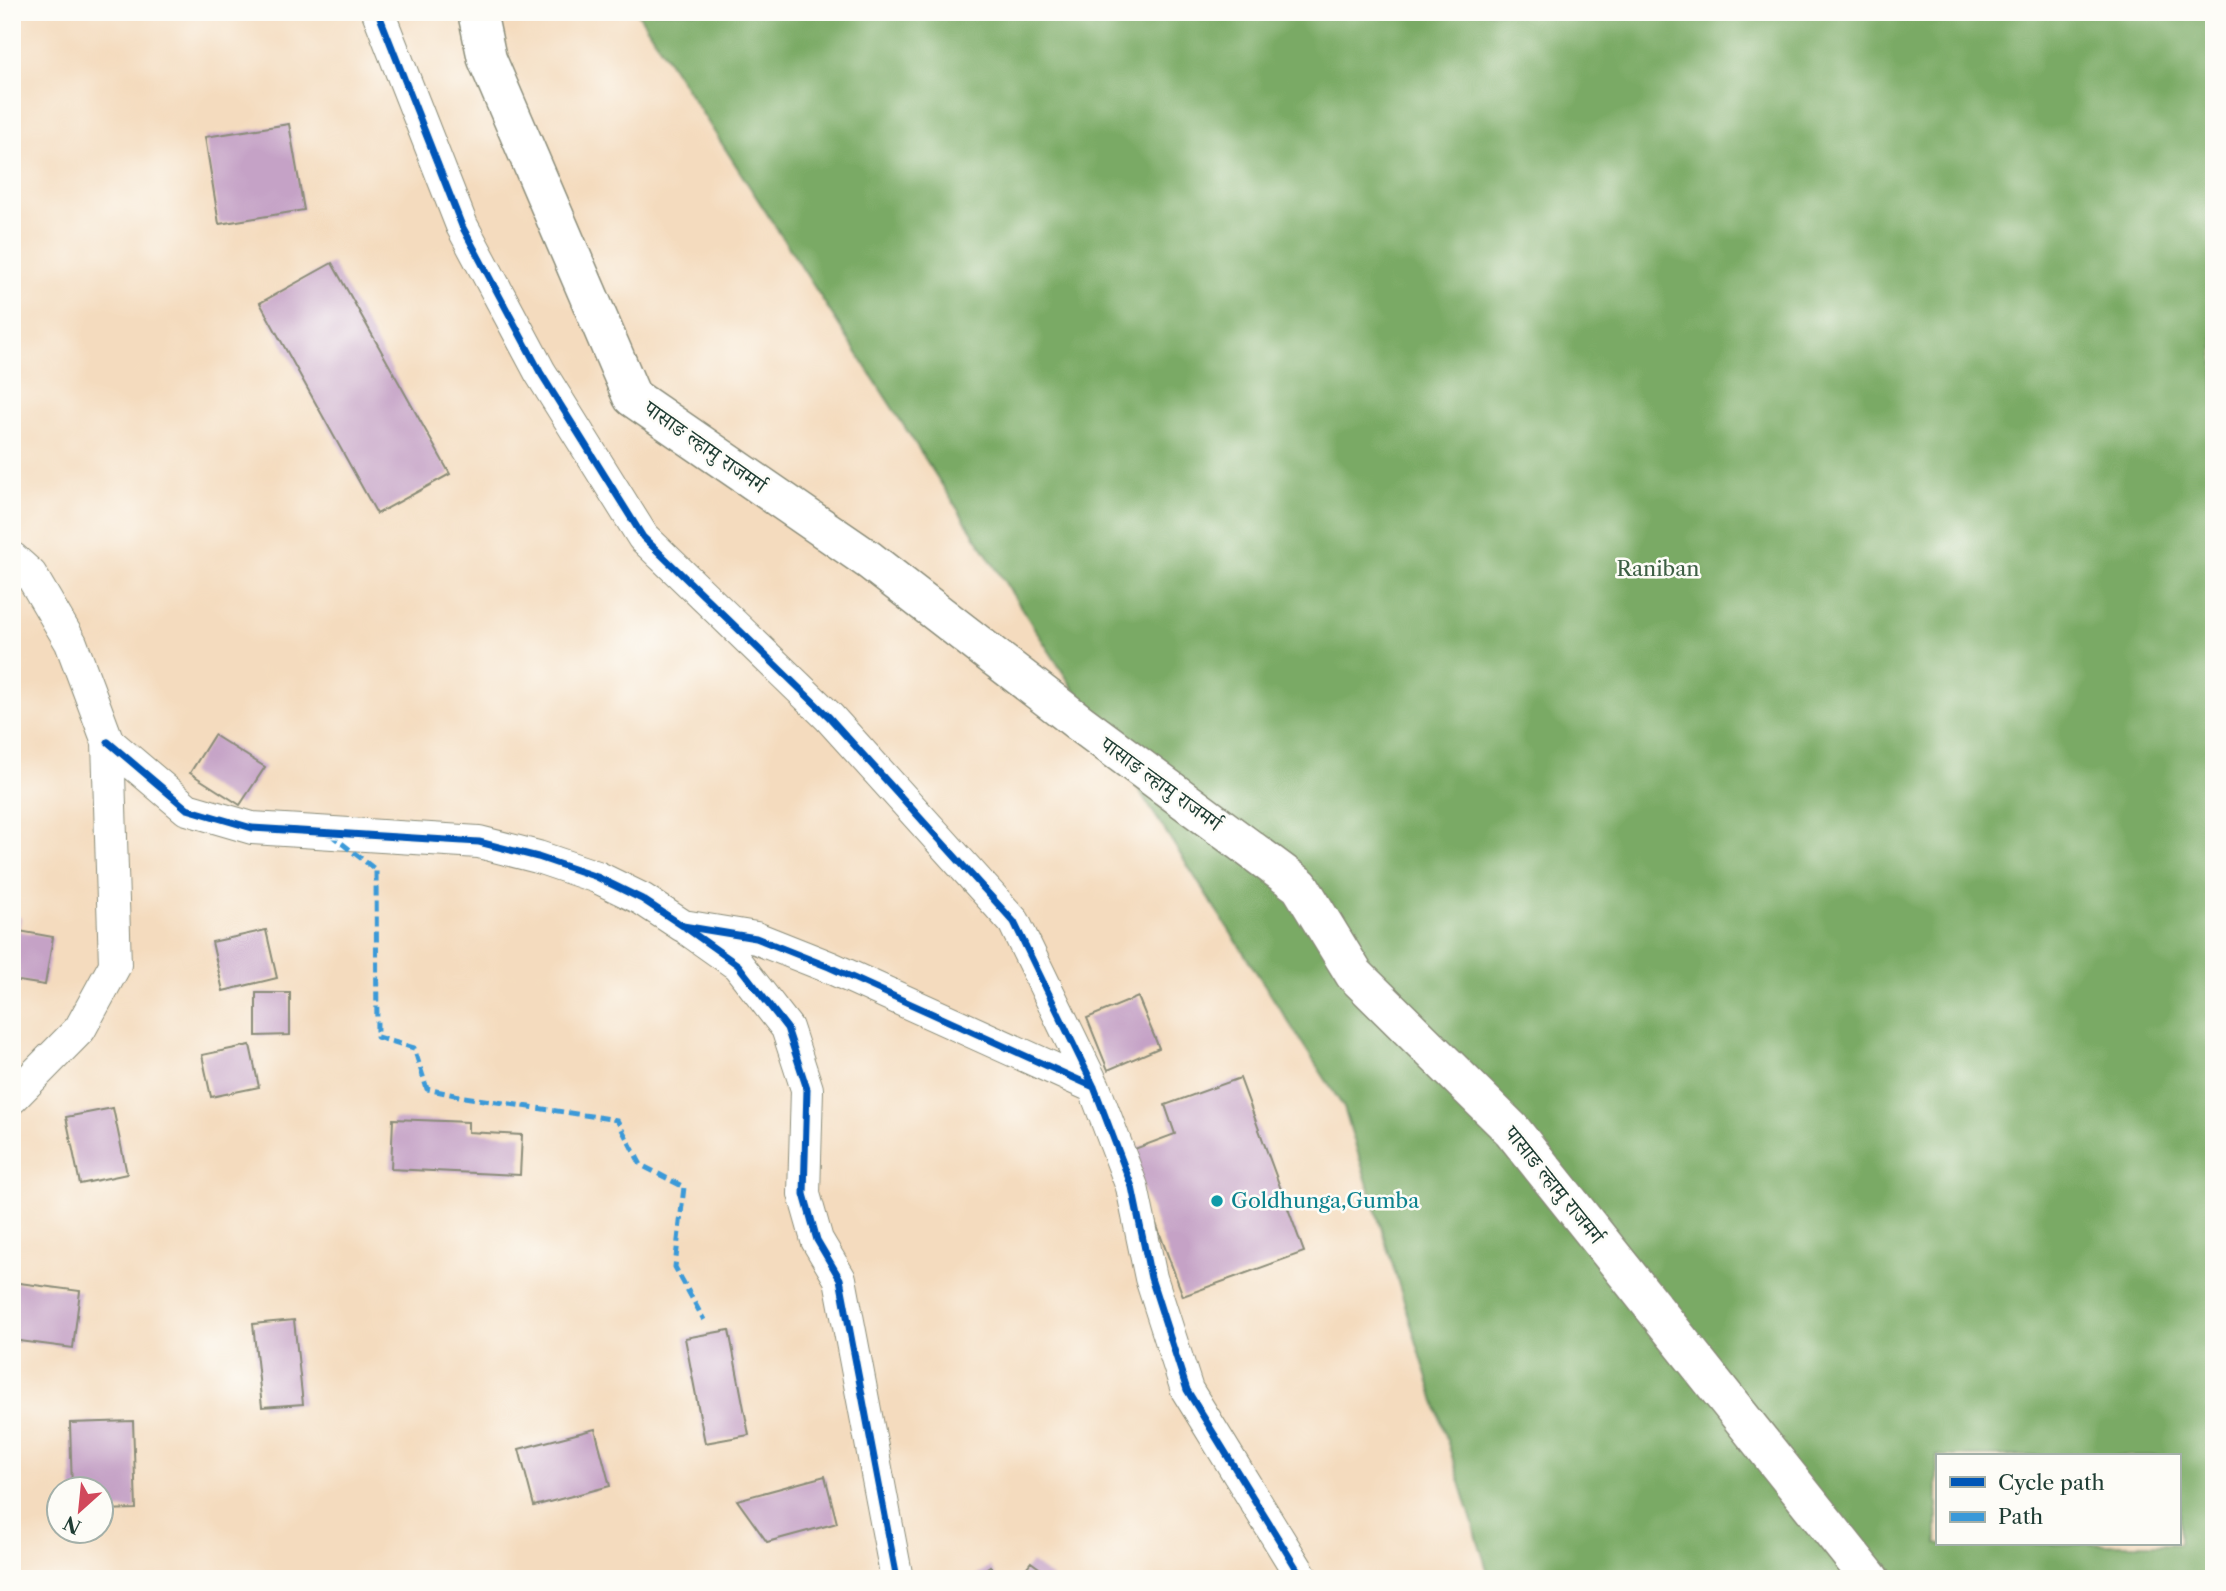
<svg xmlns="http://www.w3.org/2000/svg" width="2226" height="1591" font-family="'Libre Caslon Text','Noto Serif Devanagari',serif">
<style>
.forest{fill:#7aaa65;stroke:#4c744c;stroke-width:2;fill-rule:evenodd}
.building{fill:#c5a2c6}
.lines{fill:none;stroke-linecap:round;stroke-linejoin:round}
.minor-casing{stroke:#8a8c79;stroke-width:34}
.primary-casing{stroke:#8a8c79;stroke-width:41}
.minor{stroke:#fff;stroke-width:32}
.primary{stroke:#fff;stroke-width:38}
.quiet{stroke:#3a99d8;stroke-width:5;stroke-dasharray:10 5;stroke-linecap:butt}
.cycleway-casing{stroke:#fdfcf7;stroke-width:11}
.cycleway{stroke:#0057b8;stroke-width:7}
.culture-dot{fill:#0f9aa8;stroke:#fdfcf7;stroke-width:2.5}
.labels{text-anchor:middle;stroke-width:5;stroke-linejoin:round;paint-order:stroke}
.street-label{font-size:21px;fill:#1f3d34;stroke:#fdfcf7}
.park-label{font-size:21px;fill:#3d5f44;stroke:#fdfcf7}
.culture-label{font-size:21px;fill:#0d838f;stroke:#fdfcf7;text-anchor:start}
</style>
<rect width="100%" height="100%" fill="#fdfcf7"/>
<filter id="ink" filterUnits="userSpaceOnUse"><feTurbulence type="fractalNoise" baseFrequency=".0143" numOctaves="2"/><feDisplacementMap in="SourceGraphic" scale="14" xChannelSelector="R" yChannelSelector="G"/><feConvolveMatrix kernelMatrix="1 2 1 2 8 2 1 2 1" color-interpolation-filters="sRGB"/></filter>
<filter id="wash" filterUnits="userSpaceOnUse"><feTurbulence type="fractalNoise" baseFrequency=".00686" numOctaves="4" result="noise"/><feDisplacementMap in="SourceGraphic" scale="28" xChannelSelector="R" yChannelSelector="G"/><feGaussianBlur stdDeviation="1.57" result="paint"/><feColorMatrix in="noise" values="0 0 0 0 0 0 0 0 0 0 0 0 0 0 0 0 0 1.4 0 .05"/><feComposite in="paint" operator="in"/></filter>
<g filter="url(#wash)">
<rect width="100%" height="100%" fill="#f4dbbe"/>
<path class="forest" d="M637,12h1577v1567h-724l-146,-471zM1937,1456h242v88h-242z"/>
<g id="blocks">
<path class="building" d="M289,124l15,86 -85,14 -14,-87z
M332,263l118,211 -73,40 -117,-211z
M214,735l51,32 -25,38 -50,-32z
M12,916l9,1 -2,14 34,6 -8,48 -33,-5z
M266,930l11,48 -54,13 -11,-49z
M256,993h34v42l-34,1z
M1138,997l21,51 -51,22 -21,-52z
M250,1045l9,42 -48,10 -9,-42z
M1240,1078l64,174 -121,44 -54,-145 46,-17 -10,-29z
M113,1108l14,66 -47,10 -14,-67z
M393,1119l75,3v10l54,3 -2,40 -129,-6z
M12,1282l68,9 -7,57 -61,-8z
M294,1320l9,84 -41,3 -9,-83z
M729,1330l20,105 -44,8 -20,-105z
M133,1421l3,88 -34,1v-20h-30l-2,-67z
M595,1429l15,57 -76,20 -15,-57z
M825,1476l12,47 -70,19 -30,-42z
M1031,1562l23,17h-36z
M990,1566l8,13h-27z"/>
</g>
</g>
<g filter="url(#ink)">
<use href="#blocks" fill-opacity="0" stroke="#8a8c79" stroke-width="2"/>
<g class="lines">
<defs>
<path id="minor" d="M378,12l84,214 78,146 103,165 186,180 185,205 80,165 38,100 19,91 36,112 116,189
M12,558l19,17 40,68 37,99 7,223 -35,64 -68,69
M108,742l79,67 65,19 227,14 59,15 59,20 45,22 41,27 73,12 73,29 265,120
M690,931l48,34 49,63 20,61 -3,105 13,46 23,39 57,300"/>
<path id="primary" d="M477,12l10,47 145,338 237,163 211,163 220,163 54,88 158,156 358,449"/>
</defs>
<use href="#minor" class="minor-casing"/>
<use href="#primary" class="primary-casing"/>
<use href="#minor" class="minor"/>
<use href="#primary" class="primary"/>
<path class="quiet" d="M330,834l46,36 1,167 37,11 13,41 37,8 153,23 24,45 43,22 -9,80 29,53"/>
<defs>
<path id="cycleway" d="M378,12l84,214 78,146 103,165 186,180 185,205 80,165 38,100 19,91 36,112 116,189
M108,742l79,67 65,19 227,14 59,15 59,20 45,22 41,27 73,12 73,29 265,120
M686,928l52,37 49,63 20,61 -3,105 13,46 23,39 57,300"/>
</defs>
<use href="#cycleway" class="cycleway-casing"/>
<use href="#cycleway" class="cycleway"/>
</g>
</g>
<circle class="culture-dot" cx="1217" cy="1201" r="7"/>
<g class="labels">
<g class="street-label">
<text transform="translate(705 447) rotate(35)" y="7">पासाङ ल्हामु राजमर्ग</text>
<text transform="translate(1161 784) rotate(36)" y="7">पासाङ ल्हामु राजमर्ग</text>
<text transform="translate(1554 1185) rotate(51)" y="7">पासाङ ल्हामु राजमर्ग</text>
</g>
<g class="park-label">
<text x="1658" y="576">Raniban</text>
</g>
<g class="culture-label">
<text x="1231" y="1208">Goldhunga,Gumba</text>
</g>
</g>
<rect width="2226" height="1591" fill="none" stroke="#fdfcf7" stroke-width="42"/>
<rect x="1936" y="1454" width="245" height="91" fill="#fdfcf7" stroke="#a4b0a9" stroke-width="2"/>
<rect x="1950" y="1477" width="35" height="10" fill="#0057b8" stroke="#a4b0a9" stroke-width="2"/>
<text x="1998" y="1490" font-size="21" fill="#1f3d34">Cycle path</text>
<rect x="1950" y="1512" width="35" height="10" fill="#3a99d8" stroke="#a4b0a9" stroke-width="2"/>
<text x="1998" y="1524" font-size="21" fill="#1f3d34">Path</text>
<g transform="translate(80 1510) rotate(207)"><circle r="33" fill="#fdfcf7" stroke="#a4b0a9" stroke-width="2"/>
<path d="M0-5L12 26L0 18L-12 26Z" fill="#d1495b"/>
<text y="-10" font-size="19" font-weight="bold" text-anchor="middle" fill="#1f3d34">N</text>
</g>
</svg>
